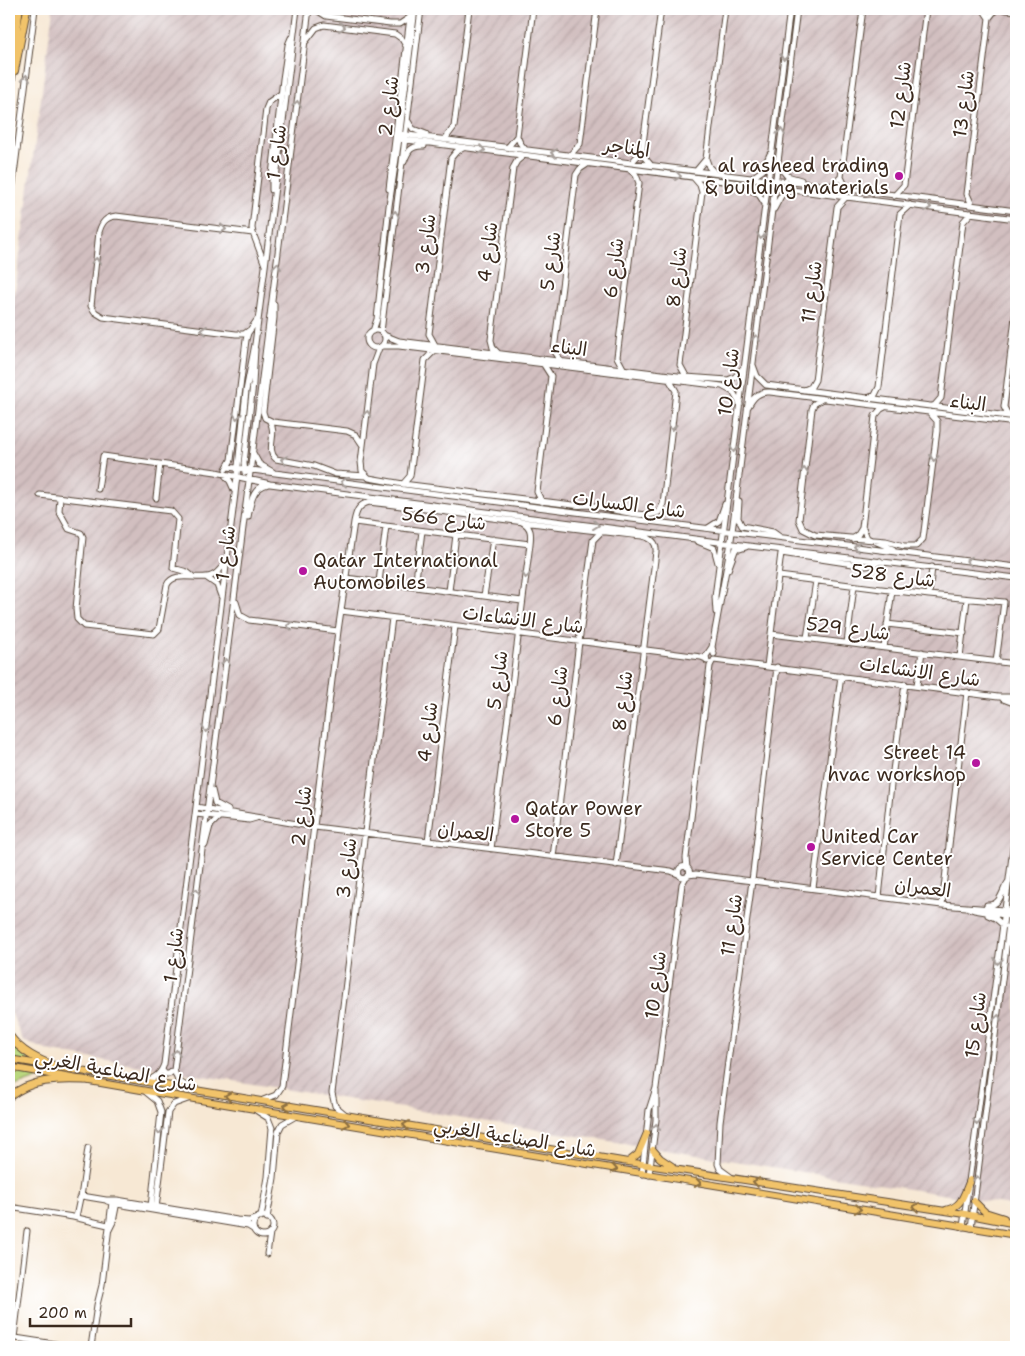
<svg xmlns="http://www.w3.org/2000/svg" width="1025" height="1356" font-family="'Shantell Sans','Playpen Sans Arabic',sans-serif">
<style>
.industrial{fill:url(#industrial-furrows)}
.park{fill:url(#park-tufts);stroke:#7a804e}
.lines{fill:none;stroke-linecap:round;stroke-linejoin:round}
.minor-casing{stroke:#574639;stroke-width:7}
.major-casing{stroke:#574639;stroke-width:8}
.highway-casing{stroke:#574639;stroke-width:9}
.minor{stroke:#fff;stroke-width:5}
.major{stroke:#f1c36a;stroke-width:6}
.highway{stroke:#f1c36a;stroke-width:7}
.oneway{stroke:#a79f9a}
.oneway2{stroke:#8d6f40}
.poi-dot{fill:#b5179e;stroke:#fff;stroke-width:2}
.labels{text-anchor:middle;stroke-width:4;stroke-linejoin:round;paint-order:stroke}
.street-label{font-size:19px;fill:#3b2a1e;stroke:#fff}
.poi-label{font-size:19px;fill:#3b2a1e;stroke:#fff;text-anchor:start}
</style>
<defs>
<pattern id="industrial-furrows" width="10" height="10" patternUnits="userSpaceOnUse" patternTransform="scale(1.25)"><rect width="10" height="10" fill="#d2bfc0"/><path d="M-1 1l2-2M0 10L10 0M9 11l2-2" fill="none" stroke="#b5a4a5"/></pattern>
<pattern id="park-tufts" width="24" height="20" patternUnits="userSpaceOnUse" patternTransform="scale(1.25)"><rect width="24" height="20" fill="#b9d77e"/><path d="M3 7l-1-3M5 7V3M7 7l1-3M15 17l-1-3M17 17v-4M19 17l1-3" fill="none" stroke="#a0b96c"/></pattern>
</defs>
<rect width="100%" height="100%" fill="#fff"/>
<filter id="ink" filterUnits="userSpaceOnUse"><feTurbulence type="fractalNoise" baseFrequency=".02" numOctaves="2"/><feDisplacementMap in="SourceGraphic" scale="10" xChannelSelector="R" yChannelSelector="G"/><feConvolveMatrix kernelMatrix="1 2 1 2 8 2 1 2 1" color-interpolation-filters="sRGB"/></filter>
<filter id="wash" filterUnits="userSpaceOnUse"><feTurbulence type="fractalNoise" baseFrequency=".0096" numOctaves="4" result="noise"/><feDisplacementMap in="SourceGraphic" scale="20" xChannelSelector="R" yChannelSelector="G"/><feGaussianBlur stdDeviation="1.12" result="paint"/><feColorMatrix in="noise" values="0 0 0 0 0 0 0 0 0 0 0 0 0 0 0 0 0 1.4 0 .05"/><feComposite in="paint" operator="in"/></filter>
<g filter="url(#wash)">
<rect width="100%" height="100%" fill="#f7e8d4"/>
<path class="industrial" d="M53,9h963v1197l-964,-154 -29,-11 -14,-34v-671z"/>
<path class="park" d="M9,1044l22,17 6,18 -22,8 -6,6z"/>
</g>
<g filter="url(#ink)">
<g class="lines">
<defs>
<path id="minor" d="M315,9l11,7 64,8h10l9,-6
M983,9l6,9
M1001,9l15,2
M306,41l10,-13 8,-3 71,9 7,5 4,7
M408,121l5,8 13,5
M400,134l351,44 60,6 205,27
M399,139l617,80
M445,139l9,-12 15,-118
M508,147l9,-11
M525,149l-5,-6 -3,-7 16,-127
M642,151l3,7 5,6
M570,155l10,-11 17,-135
M706,159l3,8 6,6
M404,162c4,-11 7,-17 20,-16
M632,162l10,-11 19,-142
M778,165l9,11 14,4
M696,171l10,-12 19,-150
M753,177l10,-7 7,-16
M739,186l19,7 7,11
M830,187l11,-10
M389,189l22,-180
M847,189l-6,-12 22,-168
M272,190v-15l11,-96 5,-34 3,-7
M894,196l10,-11 22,-176
M972,205l-5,-11 22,-176 7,-9
M774,209l7,-13 9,-6
M9,214l26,-205
M265,265l-12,-32 -1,-5 14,-119 3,-7 13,-9
M274,304v14l-11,94 2,6 8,4 74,9 9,4 6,9
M251,329l-7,5h-8l-133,-17 -8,-5 -4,-6 8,-74c3,-10 7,-15 17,-16l137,17
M367 339a9 9 0 1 1 18 0a9 9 0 1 1-18 0Z
M373,331l4,-12 12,-113 10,-67 16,-130
M381,332l40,-323
M384,335l15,6 287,36 42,3 7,-3 9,-10
M435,345l-6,-11 22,-176 5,-6 7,-4
M382,346h17l323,40 11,6 7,12
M379,348l-6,16 -12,98 1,9 7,7 34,6 170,21c5,1 10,0 15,0 17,2 57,15 71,7l4,-8 13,-113 -6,-10
M498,353l-5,-5 -2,-8 22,-172 4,-7 6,-5
M561,361l-7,-11 22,-175 4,-6 6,-4
M753,365l4,11 9,9 250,32
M623,368l-6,-11 22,-174 -3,-8 -6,-5
M686,376l-6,-11 22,-173 -2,-7 -6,-7
M804,390l7,-3 4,-7 22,-173 9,-10
M868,398l7,-3 4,-8 21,-173 10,-9
M822,399l-8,5 -2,5 -13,111 4,9 12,6 71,6 18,5h12l7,-7 14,-108v-10l-8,-9
M932,406l3,-1 6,-7 22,-176 8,-9
M748,407c5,-10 11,-16 22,-15l246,31
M1011,416l-4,-3 -3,-6 12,-97
M270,422c8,12 -5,27 6,37l38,7 21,8 31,2
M253,453l6,11 14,8
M228,467l371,48 417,52
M226,469l5,-9 15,-120 2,-7 9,-13
M245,473l-1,-10 9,-79 2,-35
M224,474l6,7 4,9
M403,484l7,-8 15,-116 9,-9
M98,489l5,-33 113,16 54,12 479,62 267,32
M40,495l131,16 7,8 -5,49 14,4 5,4
M60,498l-1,13 10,18 12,4 2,4 -7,72 1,10 7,7 70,8 5,-5 8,-44c7,-15 31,-4 44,-9 7,-2 10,-8 14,-13
M156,498l4,-34
M739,501l-1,17 4,8 31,6 7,5
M542,502l-5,-10 14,-116 -7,-11
M248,517c3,-15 4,-29 20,-33
M354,522l176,22
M708,528l11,-7 6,-17
M863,528l4,10 26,11
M852,539l5,-3 5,-8 13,-112 6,-7 4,-2
M697,541l17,7 4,15
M728,570l8,-22 4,1 6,-2
M779,576l150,19 75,7 -8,60
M207,578l10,7 4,11
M346,578l176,23
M379,582l7,-56
M415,587l7,-56
M449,591l7,-56
M929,595l3,-28
M484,596l9,-57
M236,602l4,13 9,5 89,11
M341,611l360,46 5,2
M716,612l-1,-15 75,-588
M887,624l77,9
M771,634l245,30
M807,638l9,-57
M847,643l7,-57
M884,648l8,-57
M714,654l-2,-7 18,-99 67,-539
M960,657l7,-58
M714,660l284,37h18
M707,661l-1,-5 6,-9
M767,666l14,-113 85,13 8,-1 6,-4
M917,685l5,-33
M1003,699l13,5
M212,790l3,13 13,7
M196,807l119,20 356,44 7,3
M196,814l53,6 7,-2
M428,841l27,-215
M205,845l5,-19 9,-9
M491,849l39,-305c1,-9 2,-17 -8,-22
M553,857l26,-215 14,-102 8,-8
M678.5 872a5.5 5.5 0 1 1 11 0a5.5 5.5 0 1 1-11 0Z
M687,868l-1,-10 24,-192 2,-4
M688,875l8,-1 246,31 74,6
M813,888l28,-212
M879,897l12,-112 14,-101
M942,905l25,-213
M987,905c15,1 14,-15 22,-24
M968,908l6,2 42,7
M988,915l7,3 9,8
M1010,933l6,-12
M162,1070l3,4h4l5,-4
M145,1081c10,-3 16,-7 19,-17l71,-570 11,-103 9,-47 10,-77 32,-258
M188,1087l-10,-6 -4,-11 135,-1061
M146,1092l11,9 4,11 -10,95
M263,1100l13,-5 6,-9 56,-455 16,-109c2,-10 4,-17 15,-20 91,11 182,25 273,34 9,2 15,6 14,16l-40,313
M257,1111l11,7 4,10 -4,49 -7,40
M346,1115l-11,-9 -3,-13 60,-475
M642,1174l7,-64 7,-22 26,-204 4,-7
M649,1175l7,-55v-29
M731,1177l-11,-8 -2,-5 2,-42 32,-241 25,-214
M81,1197l7,-49
M107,1201l10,3 131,22 5,3
M9,1207l64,10 35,8
M156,1208l12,-96 6,-8 14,-5
M253 1226a10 10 0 1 1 20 0a10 10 0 1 1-20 0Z
M76,1217l4,-19 2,-2 24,4h11l120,20 12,1 8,-3
M267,1218l7,-40 4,-46 4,-8 14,-8
M963,1227l53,-401
M971,1228l39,-312 6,-36
M109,1230l4,-8 4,-20
M267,1254l3,-21
M9,1337l65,10
M14,1338l13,-107
M91,1347l6,-42 5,-20 10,-83"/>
<path id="major" d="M15,71l12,-62
M9,1059l619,103 337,52 51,10
M9,1067l155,27 852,141
M653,1150l7,8 12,8
M628,1162l10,-8 9,-21
M974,1201l11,11 19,6
M946,1210c17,-4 17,-15 24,-30"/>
<path id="highway" d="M9,102l10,-93
M9,1035c12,17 29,25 49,32
M9,1097c22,-18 48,-18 75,-17"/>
</defs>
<use href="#minor" class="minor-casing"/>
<use href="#major" class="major-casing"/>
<use href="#highway" class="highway-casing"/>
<use href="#minor" class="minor"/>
<use href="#major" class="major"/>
<use href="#highway" class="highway"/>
</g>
<defs><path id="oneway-chevron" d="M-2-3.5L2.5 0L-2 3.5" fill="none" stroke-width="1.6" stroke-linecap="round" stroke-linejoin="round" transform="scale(1.25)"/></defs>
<g class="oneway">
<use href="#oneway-chevron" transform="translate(342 27) rotate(6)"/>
<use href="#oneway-chevron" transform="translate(784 57) rotate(97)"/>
<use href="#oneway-chevron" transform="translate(26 78) rotate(-82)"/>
<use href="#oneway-chevron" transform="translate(297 104) rotate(-83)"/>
<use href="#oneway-chevron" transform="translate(781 132) rotate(-83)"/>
<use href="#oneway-chevron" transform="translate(482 150) rotate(8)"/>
<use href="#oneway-chevron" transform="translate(554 153) rotate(-172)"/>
<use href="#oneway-chevron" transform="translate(678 176) rotate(7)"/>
<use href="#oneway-chevron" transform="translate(928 207) rotate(7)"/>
<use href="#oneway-chevron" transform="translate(395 214) rotate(-83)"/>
<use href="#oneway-chevron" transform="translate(223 229) rotate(7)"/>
<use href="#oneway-chevron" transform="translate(761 236) rotate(97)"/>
<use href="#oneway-chevron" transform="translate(96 261) rotate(-84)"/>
<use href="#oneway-chevron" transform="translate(277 266) rotate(-83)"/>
<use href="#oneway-chevron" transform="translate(204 330) rotate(-173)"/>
<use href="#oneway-chevron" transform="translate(756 338) rotate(-83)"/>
<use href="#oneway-chevron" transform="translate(367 414) rotate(-82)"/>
<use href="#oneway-chevron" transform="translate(237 416) rotate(97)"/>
<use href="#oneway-chevron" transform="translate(672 427) rotate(97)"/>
<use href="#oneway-chevron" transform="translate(734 449) rotate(98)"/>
<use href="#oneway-chevron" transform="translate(934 458) rotate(98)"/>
<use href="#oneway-chevron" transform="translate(284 460) rotate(-168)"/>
<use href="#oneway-chevron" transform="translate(804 471) rotate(-86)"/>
<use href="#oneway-chevron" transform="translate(344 482) rotate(-173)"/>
<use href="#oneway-chevron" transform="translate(596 525) rotate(7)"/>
<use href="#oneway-chevron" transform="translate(857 547) rotate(-173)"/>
<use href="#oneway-chevron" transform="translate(969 561) rotate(-173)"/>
<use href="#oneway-chevron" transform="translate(526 575) rotate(98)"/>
<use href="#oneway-chevron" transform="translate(290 626) rotate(-173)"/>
<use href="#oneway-chevron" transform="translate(226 662) rotate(-82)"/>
<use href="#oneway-chevron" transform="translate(206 729) rotate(97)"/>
<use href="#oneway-chevron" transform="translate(196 892) rotate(-83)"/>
<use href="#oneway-chevron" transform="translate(998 961) rotate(99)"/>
<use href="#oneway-chevron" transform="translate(998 1018) rotate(-82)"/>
<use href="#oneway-chevron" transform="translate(176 1053) rotate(-83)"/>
<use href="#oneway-chevron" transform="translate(977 1122) rotate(97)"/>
<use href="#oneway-chevron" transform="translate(656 1127) rotate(-84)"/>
<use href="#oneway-chevron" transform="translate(159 1131) rotate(97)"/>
<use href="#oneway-chevron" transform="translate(977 1179) rotate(-83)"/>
</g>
<g class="oneway2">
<use href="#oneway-chevron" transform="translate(228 1096) rotate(-171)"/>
<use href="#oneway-chevron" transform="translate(287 1106) rotate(-171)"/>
<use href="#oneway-chevron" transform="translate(346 1124) rotate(10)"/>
<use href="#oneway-chevron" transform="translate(406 1125) rotate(-171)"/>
<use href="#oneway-chevron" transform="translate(614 1169) rotate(10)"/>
<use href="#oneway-chevron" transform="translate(756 1182) rotate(-171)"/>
<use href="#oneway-chevron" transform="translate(698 1183) rotate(9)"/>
<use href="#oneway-chevron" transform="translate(916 1207) rotate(-171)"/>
<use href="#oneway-chevron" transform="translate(858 1209) rotate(9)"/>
</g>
</g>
<g class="poi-dot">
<circle cx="899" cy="176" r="5"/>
<circle cx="303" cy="571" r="5"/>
<circle cx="976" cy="763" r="5"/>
<circle cx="515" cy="819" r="5"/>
<circle cx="811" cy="847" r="5"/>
</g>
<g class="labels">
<g class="street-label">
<text transform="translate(900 95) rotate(-83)" y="7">شارع 12</text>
<text transform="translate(963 104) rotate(-83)" y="7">شارع 13</text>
<text transform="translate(388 106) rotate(-83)" y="7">شارع 2</text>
<text transform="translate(627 147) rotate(7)" y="7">المناجر</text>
<text transform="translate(276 152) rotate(-83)" y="7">شارع 1</text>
<text transform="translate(425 244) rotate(-83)" y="7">شارع 3</text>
<text transform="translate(487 252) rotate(-83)" y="7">شارع 4</text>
<text transform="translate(550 261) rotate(-83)" y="7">شارع 5</text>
<text transform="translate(613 268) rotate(-83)" y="7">شارع 6</text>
<text transform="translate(676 277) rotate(-83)" y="7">شارع 8</text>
<text transform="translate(811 292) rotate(-83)" y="7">شارع 11</text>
<text transform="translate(569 347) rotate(7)" y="7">البناء</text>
<text transform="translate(728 382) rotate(-83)" y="7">شارع 10</text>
<text transform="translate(968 402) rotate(7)" y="7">البناء</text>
<text transform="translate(629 504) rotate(7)" y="7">شارع الكسارات</text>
<text transform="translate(444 518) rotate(7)" y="7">شارع 566</text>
<text transform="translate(225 553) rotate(-83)" y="7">شارع 1</text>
<text transform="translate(893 575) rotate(7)" y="7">شارع 528</text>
<text transform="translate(523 619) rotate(7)" y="7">شارع الانشاءات</text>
<text transform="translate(848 628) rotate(7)" y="7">شارع 529</text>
<text transform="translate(920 671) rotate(8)" y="7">شارع الانشاءات</text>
<text transform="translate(497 680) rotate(-83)" y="7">شارع 5</text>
<text transform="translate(557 696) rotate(-83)" y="7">شارع 6</text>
<text transform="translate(622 701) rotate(-83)" y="7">شارع 8</text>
<text transform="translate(427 732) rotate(-83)" y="7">شارع 4</text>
<text transform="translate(301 816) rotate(-83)" y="7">شارع 2</text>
<text transform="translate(466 831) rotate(7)" y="7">العمران</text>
<text transform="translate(346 868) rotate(-83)" y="7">شارع 3</text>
<text transform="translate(923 887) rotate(7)" y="7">العمران</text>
<text transform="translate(731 925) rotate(-82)" y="7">شارع 11</text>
<text transform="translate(173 955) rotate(-83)" y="7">شارع 1</text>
<text transform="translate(655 985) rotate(-83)" y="7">شارع 10</text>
<text transform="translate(975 1025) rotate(-83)" y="7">شارع 15</text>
<text transform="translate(116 1070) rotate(10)" y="7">شارع الصناعية الغربي</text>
<text transform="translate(515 1137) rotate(9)" y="7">شارع الصناعية الغربي</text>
</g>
<g class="poi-label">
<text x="889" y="172" text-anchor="end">al rasheed trading<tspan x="889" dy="22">&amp; building materials</tspan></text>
<text x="313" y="567">Qatar International<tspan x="313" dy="22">Automobiles</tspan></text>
<text x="966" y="759" text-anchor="end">Street 14<tspan x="966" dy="22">hvac workshop</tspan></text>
<text x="525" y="815">Qatar Power<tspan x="525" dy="22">Store 5</tspan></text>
<text x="821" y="843">United Car<tspan x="821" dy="22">Service Center</tspan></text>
</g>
</g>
<rect width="1025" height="1356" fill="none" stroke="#fff" stroke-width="30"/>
<path d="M30 1318v8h101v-8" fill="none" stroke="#3b2a1e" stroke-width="2.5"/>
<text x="38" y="1318" font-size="15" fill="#3b2a1e" stroke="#ffffff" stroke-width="4" paint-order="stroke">200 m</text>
</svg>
